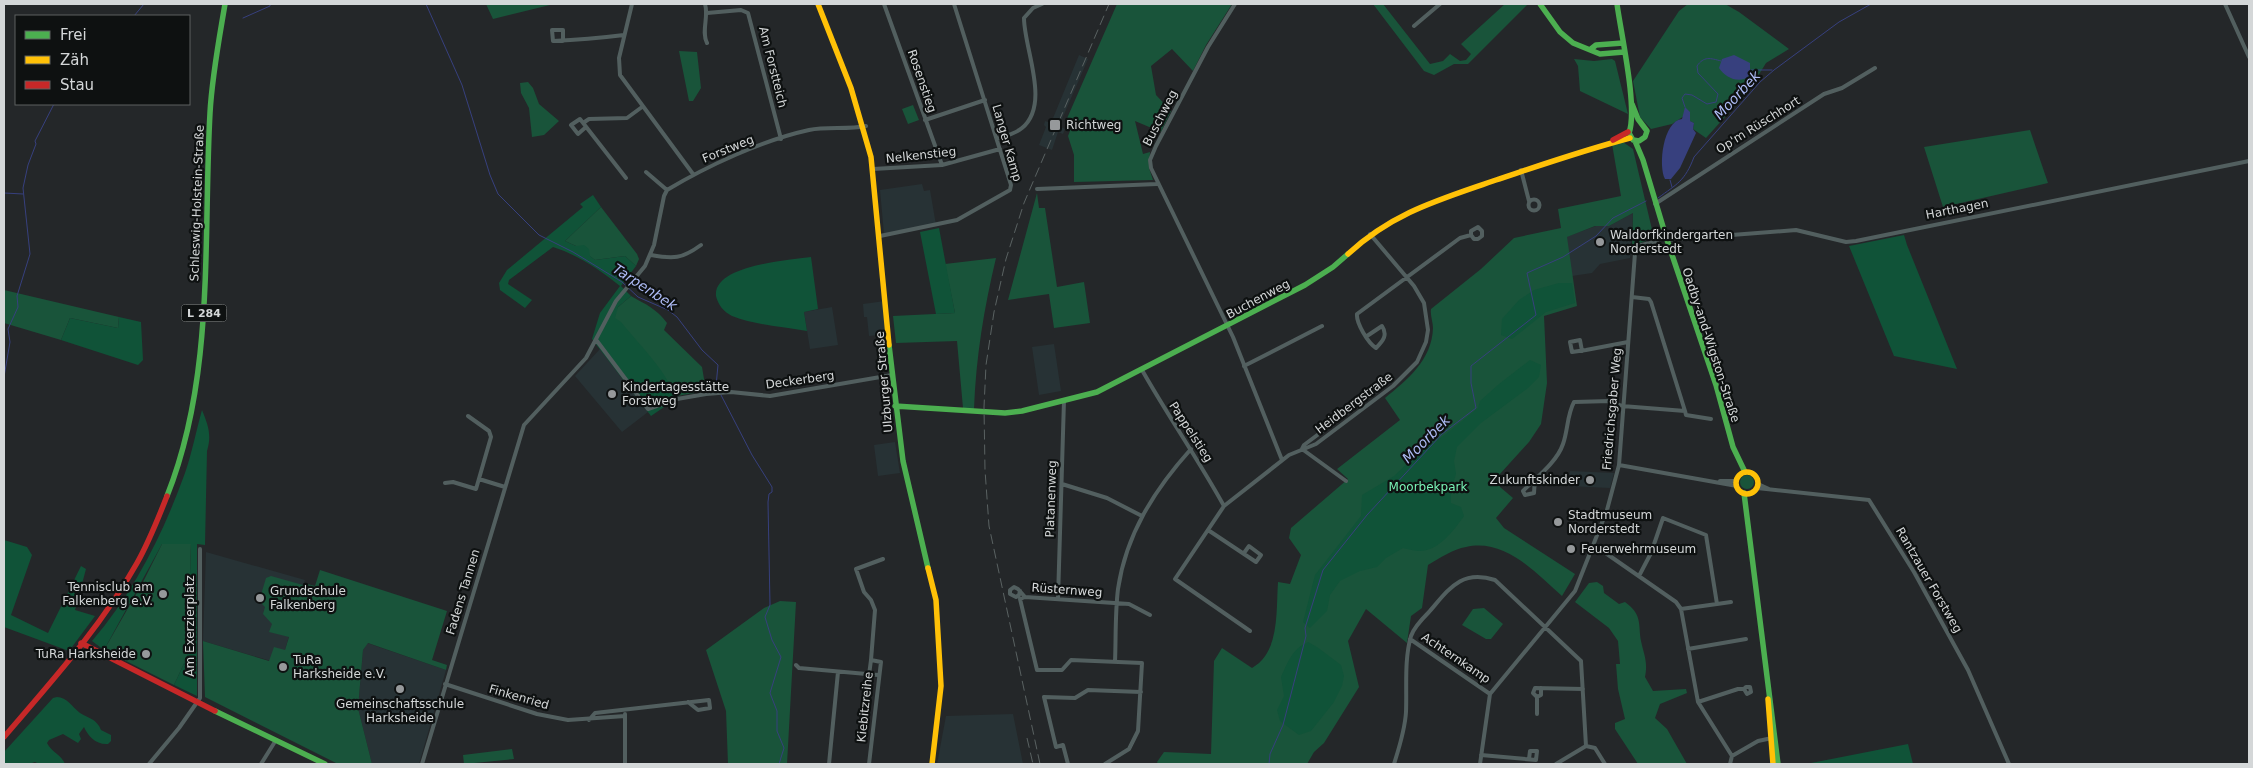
<svg xmlns="http://www.w3.org/2000/svg" width="2253" height="768" font-family="'DejaVu Sans',sans-serif">
<style>
.built{fill:#273235}
.green{fill:#19543a}
.forest{fill:#105338}
.water{fill:#37407e}
.lines{fill:none;stroke-linecap:round;stroke-linejoin:round}
.stream{stroke:#37407e;stroke-width:1}
.street{stroke:#525f5f;stroke-width:4}
.fast{stroke:#4caf50;stroke-width:5.5}
.slow{stroke:#ffc107;stroke-width:5.5}
.jam{stroke:#c62828;stroke-width:5.5}
.rail{stroke:#5a6262;stroke-width:1;stroke-dasharray:10 5;stroke-linecap:butt}
.poi-dot{fill:#96999b;stroke:#0e1111;stroke-width:2}
.labels{text-anchor:middle;stroke-width:4.5;stroke-linejoin:round;paint-order:stroke}
.shield{fill:#0e1111;stroke:#999c9c;stroke-width:1}
.shield-label{font-size:11px;font-weight:bold;fill:#d4d7d8}
.street-label{font-size:12px;fill:#d4d7d8;stroke:#0e1111}
.poi-label{font-size:12px;fill:#d4d7d8;stroke:#0e1111;text-anchor:start}
.park-label{font-size:12px;fill:#79f3b6;stroke:#0e1111}
.water-label{font-size:14px;font-style:italic;fill:#aebcf6;stroke:#0e1111}
</style>
<rect width="100%" height="100%" fill="#242729"/>
<path class="built" d="M1079,55l9,4 -29,67 6,3 -2,5 -5,-2 -6,18 -13,-5 7,-18 -2,-2 1,-4 6,2z
M922,184l2,7 6,-1 6,35 -52,9 -4,-44z
M1633,213l-3,45 -30,6 -8,9 -20,3 -6,-39 30,-11h13z
M885,301l4,33 -20,2 -2,-19h-3l-1,-13z
M832,307l6,38 -28,4 -6,-37z
M1054,344l7,47 -22,4 -7,-48z
M600,349l48,63 -26,20 -47,-56z
M895,442l5,31 -22,3 -4,-31z
M1570,471l44,2 -4,15 -42,-2z
M206,552l99,28 -24,84 -78,-23z
M367,643l79,27 -27,94h-47l-14,-56 5,-58z
M1013,714l10,50h-86l9,-48z"/>
<path class="green" d="M486,4h68l-61,15z
M1117,4h115l-26,41 -13,26 -21,-22 -21,17 5,29 15,16 -10,21 -26,-11 8,33 7,-2 -1,16 4,12 -79,2v-27l-6,-19 2,-5 -5,-8z
M1373,4h10l47,60 13,-3 7,-7 10,7 6,-1 5,-6 -10,-10 44,-40h23l-60,60h-14l-20,11 -10,-4z
M1688,4h37l14,8 50,37 -23,14 -16,26 -44,49 -13,-9 1,-6 -4,-2v-9l-18,12 -21,5 -11,-12 -7,-36 46,-70z
M679,51l18,1 4,36 -8,13h-4z
M1574,59l20,2 18,-2 3,2 13,53 -48,-23 -2,-25z
M528,82l5,6 6,16 20,17 -15,14 -12,2 -3,-29 -8,-15 -1,-10z
M913,105l6,15 -11,4 -6,-15z
M2030,130l18,53 -105,24 -19,-60z
M1623,142l10,7 21,89 -22,8 1,-33 -24,13h-14l-28,11 10,69 -33,10 3,67 -6,41 -12,18 -30,33 1,12 13,11 -17,20 8,10 71,46 -13,22c-26,-23 -57,-58 -96,-49 -13,2 -26,11 -38,18l-6,43 -11,8 -4,27 -41,-34 -18,32 11,46 -35,56 -10,9 -7,12h-149l-1,-2 7,-10 47,2 3,-93 8,-13 30,20c28,-15 24,-58 26,-86l12,2 11,-29 -12,-17 2,-10 57,-49 -11,-10 63,-49 -15,-22c22,-18 47,-38 48,-70 0,-6 -3,-13 -2,-19l50,-40 33,-31 47,-10 -3,-19 63,-13 -9,-52z
M1037,193l2,15h6l12,79 27,-5 6,41 -36,5 -5,-34 -41,6z
M601,207l36,47 2,5 -3,7 -11,-10 -30,4 -19,-14 -11,-5z
M996,258c-12,50 -20,99 -22,151l-11,-1 -6,-67 -61,2 -3,-27 62,-3 -10,-49z
M4,290l115,27 -1,11 -48,-10 -9,22 -57,-17z
M631,296c14,8 26,13 36,27l-3,7 38,37 4,24 -35,6 -60,-78 7,-12z
M1740 482a7 7 0 1 1 14 0a7 7 0 1 1-14 0Z
M162,544h29l-2,62 2,19 -4,32 -13,28 -70,-35 39,-68z
M320,570l127,41 -15,49 15,5 -1,5 -78,-27 -5,7 -5,58 14,56h-34l-133,-67 -2,-56 66,20 5,-14 11,3 4,-13 -20,-5 3,-8 -9,-10 2,-7 -4,-4 -1,-5 6,-20 5,-2 32,9 1,-2 11,3z
M1597,582l6,4 1,7 15,11 6,-2c18,13 13,23 16,39 3,14 7,21 4,36l8,14 33,-2 1,4 -27,11 -5,14 12,11 20,35h-49l-23,-35v-6l10,-4 -7,-30 -2,-25h4l-2,-23 -9,-13 -34,-26 14,-19z
M780,601l16,1 -9,162h-59l-2,-53 -20,-61 58,-42z
M1484,608l19,16 -12,15h-5l-24,-14 11,-16z
M512,749l2,10 -50,5 -1,-9z"/>
<path class="forest" d="M593,195l8,12 -36,34 11,5 8,-1 5,4 1,7 5,4 30,-4 11,10 -15,20 10,10 -13,11 -3,11 6,4c19,24 48,50 56,81l-10,2 -16,11 -59,-77 8,-26 20,-27c-20,-16 -42,-31 -67,-39l-44,33 -1,4 24,16 -7,8 -25,-18 -1,-7 8,-13 76,-63 -3,-3z
M939,228l16,85 -19,1 -16,-82z
M1904,235l3,10 50,124 -63,-13 -45,-110z
M811,257l7,52 -14,3 3,19c-24,-4 -52,-6 -75,-15 -8,-4 -14,-11 -16,-20 -3,-31 74,-36 95,-39z
M1559,283h13l3,20 -29,9 -34,27 -11,-4 1,-16 17,-19 15,-10z
M119,317l22,5 2,38 -5,5 -77,-25 9,-22 48,10z
M1530,360l11,5 -2,12 -11,11 -47,35 -24,24 -3,14 2,13 -5,16v13l10,4 3,9c-10,14 -25,35 -44,35 -5,0 -12,-2 -17,-3l-17,10 -9,9 -17,4 -20,10 -10,14 -3,16 -17,17 -7,-6 12,-47 46,-59 1,-21 32,-19 22,-21 30,-21 32,-26 2,-7 19,-17z
M202,410c6,15 10,25 5,41l-2,94 -8,-1v152l-23,-11 13,-28 4,-32 -2,-19 2,-62h-29l-58,106 -12,-9c42,-49 71,-107 93,-168 7,-20 11,-42 17,-63z
M4,540l23,7 5,8 -21,60 37,18 33,-67 5,3 -11,41 20,6 -26,35 -65,-24z
M1308,642l9,5 24,18 3,11 -2,10 -8,16 -23,29 -12,4 -19,-14 -3,-11 7,-14 -3,-19c7,-15 11,-28 27,-35z
M57,697c10,0 15,10 23,16 8,5 17,6 21,17l10,5v6l-3,3c-12,1 -20,-8 -24,-17l-5,7 2,5 -3,4 -15,-9 -14,6 -2,3c4,9 15,12 18,21h-26l-4,-2 -6,2h-25v-12l49,-54z
M1908,744l5,20h-107z"/>
<path class="water" d="M1734,55l16,8v12c-10,10 -24,3 -31,-7l3,-9z
M1685,107l5,5v9l4,2 -1,6 3,4 -16,35 -9,11h-6c-7,-13 -2,-58 17,-60z"/>
<g class="lines">
<path class="stream" d="M426,4l36,81 28,90 8,19 41,41 34,17 49,30 16,15 30,13 9,7 25,33 16,15 -2,21 3,5
M134,16l10,-12
M243,18l27,-12v-2
M1751,70h21
M1685,107l-3,-9 3,-4 7,1 15,9 9,-2 2,-8 -20,-21 -1,-7c7,-10 13,-8 24,-5
M1670,180l2,7
M4,193l19,1
M1658,198c19,-14 27,-17 36,-41l66,-75 14,-12 65,-48 32,-18
M4,377l6,-35 -2,-13 10,-22 -1,-11 13,-42 -7,-66 5,-23 8,-21 -1,-3 19,-37
M721,395l31,60 20,32v5l-3,2 -1,8 2,103 -5,12 7,23 9,17 -11,36 7,18v20l7,17 -5,16
M1269,764l1,-10 13,-29 23,-89 -1,-8 18,-58 44,-55 75,-81 34,-26 -5,-25v-17l65,-51 -9,-42 36,-16 33,-21 17,-18 33,-17"/>
<path class="street" d="M632,4l-13,54 1,17 73,99
M705,4c4,13 -4,27 2,39
M884,4l58,161
M1235,4l-27,43 -52,99 -6,14 1,8 82,169 49,123
M2225,4l24,53
M707,13l34,-3 7,3 33,126
M1414,26l26,-22
M563,41v-11h-11l1,11c24,-1 47,-3 71,-6
M925,120l60,-20
M583,123l6,-4 38,-1 15,-11
M586,127l-8,7 -7,-9 9,-6 46,59
M997,139c8,-3 18,-5 25,-11 29,-24 2,-79 2,-110l9,-10 9,-4
M873,169l69,-4 58,-16
M1521,170l8,31
M646,172l21,18
M1037,189l120,-5
M1528.5 205a5.5 5.5 0 1 1 11 0a5.5 5.5 0 1 1-11 0Z
M1655,204l169,-110 18,-6 33,-20
M880,236l77,-16 53,-30 1,-5 -57,-181
M1667,240l129,-10 50,12 10,-1 393,-80
M651,255c22,4 31,4 50,-10
M1367,336l15,-10c6,9 1,15 -6,22 -8,-5 -20,-25 -19,-34l103,-76 11,-3 3,4h4l4,-3v-5l-4,-4 -7,4v4
M597,341l51,68 29,-10 29,-5 25,-2 39,4 122,-21
M1582,351l-2,-11 -10,2 2,10 14,-2 42,-8
M1244,366l78,-40
M1142,370c26,46 56,89 82,136
M1685,411l1,4 25,4
M1619,465l118,21
M1535,478l-1,15 -9,2 -2,-4c13,-13 34,-29 40,-47 5,-14 4,-29 11,-42l36,-1 12,5 63,5 -34,-109 -2,-3 -17,-2
M479,479l26,8
M1346,481l-44,-32 2,-4 72,-54
M1720,481h16
M445,483l8,-1 23,7 15,-52 -2,-6 -21,-15
M1062,484l45,14 35,18
M1758,484l11,5
M1757,488l112,12 45,72 54,98 41,94
M1208,530l48,32 5,-7 -12,-9 -5,7
M1594,545l82,57 5,7 17,93 34,54
M1639,576l12,-23 12,-35 43,17 11,69 -36,5
M1020,591l-1,4 -3,2 -6,-3v-4l4,-3 4,2 7,8 104,7 21,11
M1025,597l-5,2 17,71h25l9,-10 71,3 -4,68 -9,18 -24,15
M1058,599l6,-199
M1717,604l14,-2
M1250,631l-75,-52 49,-73 65,-51 27,-11 77,-58 24,-24 9,-20 2,-12 -4,-27 -10,-17 -44,-52
M1410,639l80,55
M1688,649l58,-10
M871,660l4,-50 -4,-10 -7,-8 -8,-23 27,-10
M1115,662c1,-24 0,-49 3,-73 8,-55 37,-100 73,-140
M796,665l3,3 79,7
M869,675l2,-15 10,2 -12,102
M445,684l92,30 31,6 57,-4
M1537,697l-4,-4 2,-5 48,1
M1698,702l40,-13h6l2,-2h4l1,5 -4,2 -3,-5
M625,714v50
M1537,714v-17l4,-2v-7
M589,720l6,-7c38,-4 76,-9 114,-13l1,8 -12,2 -10,-8
M1481,755l55,5 1,-9h-7l-1,8
M149,764l30,-36 21,-30v-149
M261,764l15,-24
M422,764l102,-339 62,-67 30,-57 29,-35 9,-21 10,-49 3,-6c40,-24 96,-50 142,-60 18,-4 38,0 57,-4
M829,764l9,-92
M1068,764l-5,-19 -7,2 -12,-50 31,1 13,-8 53,2
M1394,764c5,-16 11,-34 12,-52 1,-24 -2,-52 5,-76 3,-9 11,-17 18,-24 20,-23 32,-43 66,-32l86,81 5,85 9,2 10,16
M1480,764l10,-70 85,-103 32,-81 12,-45 16,-212 3,-7 19,-5
M1556,764l30,-18
M1730,764l2,-8 26,-15 14,-3"/>
<path class="fast" d="M1540,4l20,28 13,11 27,11 24,-2
M1617,4c4,30 21,104 12,129l4,7 6,1 6,-4 2,-6 -9,-12 -6,-15
M1591,49l5,-4 27,-2
M1635,141l8,19 24,80 49,145 17,62 12,25
M889,345l14,116 25,107
M895,406l110,7 17,-2 75,-19 208,-107 28,-18 15,-13
M1744,493l34,271
M167,496c48,-120 36,-256 43,-383 2,-37 9,-73 15,-109
M215,711l110,53"/>
<path class="slow" d="M818,4l33,84 20,69 18,188
M1348,254c46,-42 91,-54 148,-74 45,-15 88,-30 134,-42
M1736 483a11 11 0 1 1 22 0a11 11 0 1 1-22 0Z
M928,568l8,32 5,86 -9,78
M1768,699l5,65"/>
<path class="jam" d="M1613,140l15,-8
M81,643l134,68
M4,737c47,-55 97,-110 133,-174 12,-21 21,-44 30,-67"/>
<path class="rail" d="M1027,738l6,26
M1040,764l-51,-238 -4,-56 -1,-63 2,-42 8,-53 12,-53 18,-56 85,-199"/>
</g>
<g class="poi-dot">
<rect x="1049" y="119" width="12" height="12" rx="2.5"/>
<circle cx="1600" cy="242" r="5"/>
<circle cx="612" cy="394" r="5"/>
<circle cx="1590" cy="480" r="5"/>
<circle cx="1558" cy="522" r="5"/>
<circle cx="1571" cy="549" r="5"/>
<circle cx="163" cy="594" r="5"/>
<circle cx="260" cy="598" r="5"/>
<circle cx="146" cy="654" r="5"/>
<circle cx="283" cy="667" r="5"/>
<circle cx="400" cy="689" r="5"/>
</g>
<g class="labels">
<rect class="shield" x="181.5" y="304.5" width="45" height="17" rx="4"/>
<g class="shield-label">
<text x="204" y="317">L 284</text>
</g>
<g class="street-label">
<text transform="translate(773 67) rotate(76)" y="4">Am Forstteich</text>
<text transform="translate(922 81) rotate(71)" y="4">Rosenstieg</text>
<text transform="translate(1160 118) rotate(-63)" y="4">Buschweg</text>
<text transform="translate(1758 125) rotate(-32)" y="4">Op'm Rüschhort</text>
<text transform="translate(1007 143) rotate(74)" y="4">Langer Kamp</text>
<text transform="translate(728 149) rotate(-22)" y="4">Forstweg</text>
<text transform="translate(921 155) rotate(-6)" y="4">Nelkenstieg</text>
<text transform="translate(197 203) rotate(-88)" y="4">Schleswig-Holstein-Straße</text>
<text transform="translate(1957 209) rotate(-11)" y="4">Harthagen</text>
<text transform="translate(1258 299) rotate(-28)" y="4">Buchenweg</text>
<text transform="translate(1711 345) rotate(72)" y="4">Oadby-and-Wigston-Straße</text>
<text transform="translate(800 380) rotate(-8)" y="4">Deckerberg</text>
<text transform="translate(884 382) rotate(-95)" y="4">Ulzburger Straße</text>
<text transform="translate(1354 403) rotate(-37)" y="4">Heidbergstraße</text>
<text transform="translate(1612 409) rotate(-85)" y="4">Friedrichsgaber Weg</text>
<text transform="translate(1191 432) rotate(57)" y="4">Pappelstieg</text>
<text transform="translate(1051 499) rotate(-88)" y="4">Platanenweg</text>
<text transform="translate(1929 580) rotate(60)" y="4">Rantzauer Forstweg</text>
<text transform="translate(1067 590) rotate(4)" y="4">Rüsternweg</text>
<text transform="translate(463 592) rotate(-73)" y="4">Fadens Tannen</text>
<text transform="translate(190 626) rotate(-90)" y="4">Am Exerzierplatz</text>
<text transform="translate(1456 658) rotate(34)" y="4">Achternkamp</text>
<text transform="translate(519 697) rotate(16)" y="4">Finkenried</text>
<text transform="translate(865 707) rotate(-84)" y="4">Kiebitzreihe</text>
</g>
<g class="poi-label">
<text x="1066" y="129">Richtweg</text>
<text x="1610" y="239">Waldorfkindergarten<tspan x="1610" dy="14">Norderstedt</tspan></text>
<text x="622" y="391">Kindertagesstätte<tspan x="622" dy="14">Forstweg</tspan></text>
<text x="1580" y="484" text-anchor="end">Zukunftskinder</text>
<text x="1568" y="519">Stadtmuseum<tspan x="1568" dy="14">Norderstedt</tspan></text>
<text x="1581" y="553">Feuerwehrmuseum</text>
<text x="153" y="591" text-anchor="end">Tennisclub am<tspan x="153" dy="14">Falkenberg e.V.</tspan></text>
<text x="270" y="595">Grundschule<tspan x="270" dy="14">Falkenberg</tspan></text>
<text x="136" y="658" text-anchor="end">TuRa Harksheide</text>
<text x="293" y="664">TuRa<tspan x="293" dy="14">Harksheide e.V.</tspan></text>
<text x="400" y="708" text-anchor="middle">Gemeinschaftsschule<tspan x="400" dy="14">Harksheide</tspan></text>
</g>
<g class="park-label">
<text x="1428" y="491">Moorbekpark</text>
</g>
<g class="water-label">
<text transform="translate(1737 95) rotate(-47)" y="5">Moorbek</text>
<text transform="translate(645 287) rotate(33)" y="5">Tarpenbek</text>
<text transform="translate(1426 439) rotate(-45)" y="5">Moorbek</text>
</g>
</g>
<rect width="2253" height="768" fill="none" stroke="#d4d7d8" stroke-width="10"/>
<rect x="15" y="15" width="175" height="90" fill="#0e1111" stroke="#5d6061"/>
<rect x="25" y="31" width="25" height="8" fill="#4caf50" stroke="#5d6061"/>
<text x="60" y="40" font-size="15" fill="#d4d7d8">Frei</text>
<rect x="25" y="56" width="25" height="8" fill="#ffc107" stroke="#5d6061"/>
<text x="60" y="65" font-size="15" fill="#d4d7d8">Zäh</text>
<rect x="25" y="81" width="25" height="8" fill="#c62828" stroke="#5d6061"/>
<text x="60" y="90" font-size="15" fill="#d4d7d8">Stau</text>
</svg>
